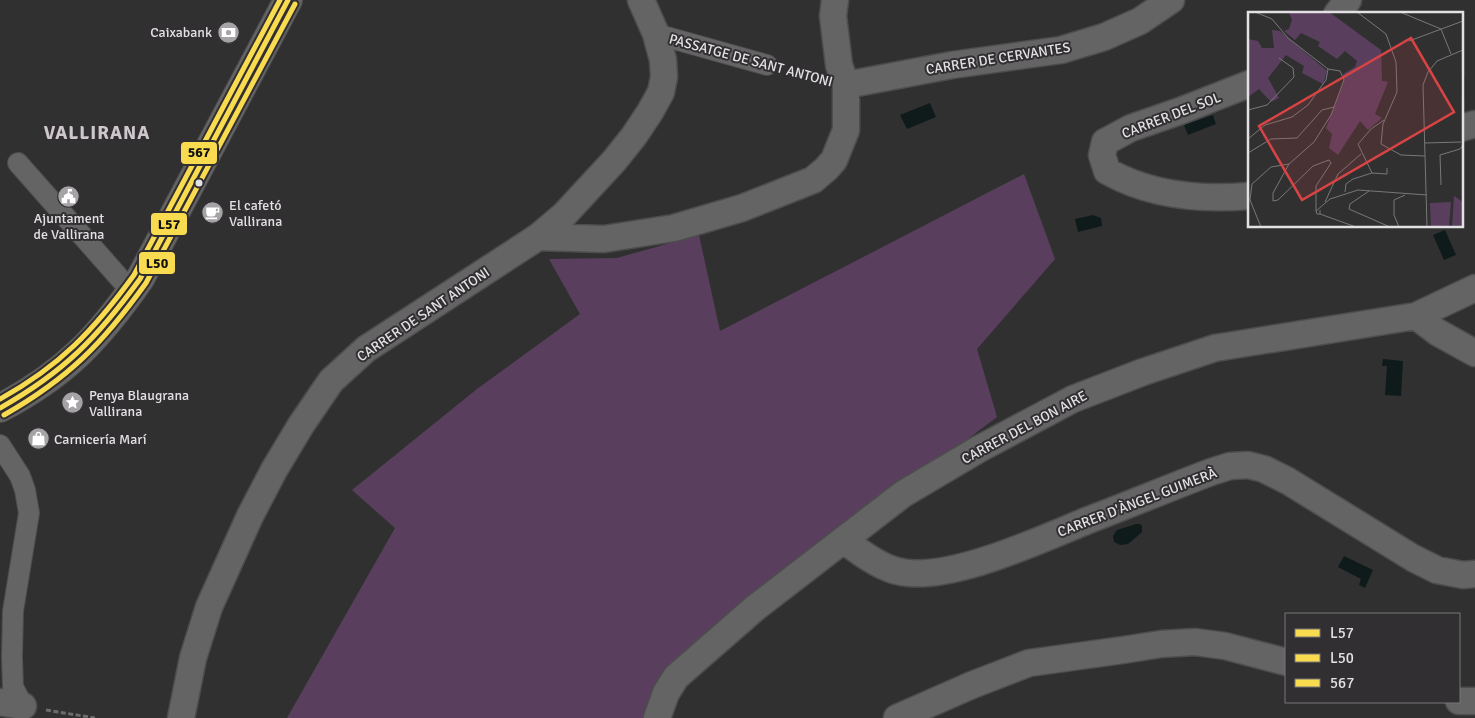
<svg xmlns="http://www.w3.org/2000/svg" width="1475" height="718" font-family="Signika,sans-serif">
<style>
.green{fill:#593f5d}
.water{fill:#0e1b1a}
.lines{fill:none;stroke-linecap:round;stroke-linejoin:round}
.pedestrian-casing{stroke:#4e4d4e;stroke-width:22}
.minor-casing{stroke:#4e4d4e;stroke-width:29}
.tertiary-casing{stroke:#4e4d4e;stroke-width:30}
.path{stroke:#6d6c6d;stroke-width:3;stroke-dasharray:5 2.5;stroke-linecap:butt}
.pedestrian{stroke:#656465;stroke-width:20}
.minor{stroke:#656465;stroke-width:26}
.tertiary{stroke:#656465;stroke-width:28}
.bus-1-casing{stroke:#322f32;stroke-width:9}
.bus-2-casing{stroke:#322f32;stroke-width:9}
.bus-3-casing{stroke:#322f32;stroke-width:9}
.bus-1{stroke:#f9db4f;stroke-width:5}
.bus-2{stroke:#f9db4f;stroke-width:5}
.bus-3{stroke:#f9db4f;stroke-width:5}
.bus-dot{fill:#e3e1e4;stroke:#322f32;stroke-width:2}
.labels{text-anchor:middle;stroke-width:4;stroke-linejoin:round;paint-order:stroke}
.poi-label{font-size:14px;fill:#e3e1e4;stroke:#322f32;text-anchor:start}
.street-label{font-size:14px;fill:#e3e1e4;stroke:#322f32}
.district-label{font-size:19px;font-weight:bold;letter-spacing:1px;fill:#ccc8cc;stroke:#322f32}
.inset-river{fill:none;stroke:#0e1b1a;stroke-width:2.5}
.inset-road{fill:none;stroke:#787779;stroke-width:1}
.view{fill:#d84444;fill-opacity:0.15;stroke:#d84444;stroke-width:2.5}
.inset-edge{fill:none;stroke:#e3e1e4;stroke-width:2.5}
.line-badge{stroke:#322f32;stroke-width:2}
.pale-badge-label{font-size:14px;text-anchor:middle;font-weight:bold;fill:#111}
</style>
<rect width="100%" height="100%" fill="#313031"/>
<path class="green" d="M1024,174l31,85 -78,90 20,68 -154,116 -174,145 -14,40h-368l108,-190 -43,-38 125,-101 103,-75 -31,-55 68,-1 82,-23 21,96z"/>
<path class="water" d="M930,103l6,14 -29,12 -7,-14z
M1213,115l3,9 -28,11 -4,-10z
M1093,215l8,3 1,8 -24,6 -3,-13z
M1445,230l11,25 -12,5 -11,-25z
M1383,359l20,2 -2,35 -16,-1 2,-29h-5z
M1136,524h4l2,2v6l-14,12 -8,1 -6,-3 -1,-6 4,-6z
M1344,556l29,14 -8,18 -6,-3 2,-6 -23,-12z"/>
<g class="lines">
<defs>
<path id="pedestrian" d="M656,34l111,31
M18,163l113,128
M0,445l20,31 5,14 4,23 -16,98 -1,46 1,30 10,19"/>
<path id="minor" d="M1337,14l11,-14
M1249,84l-69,27 -49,17 -26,14 -3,13 5,16c42,24 94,29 142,25
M846,85l106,-20 109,-15 43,-13 36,-16 31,-21
M1461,128l14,-4
M538,237l66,2 70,-11 68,-20 71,-28 13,-11 8,-9 12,-30v-45l-7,-20 -6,-49 2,-16
M1416,316l21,16 38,21
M844,540c14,11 35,27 53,31 48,13 143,-31 189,-50 42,-16 83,-33 125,-49l19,-6 18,-1 16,4 24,12 125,77 24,12 26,5 12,-1
M1459,701h16
M0,702l23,4
M181,718l12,-60 16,-51 41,-91 24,-46 27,-45 30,-44 35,-32 172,-112 26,-22 50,-54 20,-25 16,-24 11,-20 3,-15 -1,-17 -7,-26 -15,-34
M657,718l9,-25 10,-16 79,-69 148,-114 76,-45 94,-50 70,-27 72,-24 201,-32 59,-28
M897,718l75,-33 57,-22 94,-13 38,-6 34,-2 30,4 61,16"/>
<path id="tertiary" d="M0,408c65,-34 98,-69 140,-129l148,-279"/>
</defs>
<use href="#pedestrian" class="pedestrian-casing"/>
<use href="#minor" class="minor-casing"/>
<use href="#tertiary" class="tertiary-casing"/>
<path class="path" d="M787,70l30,8
M46,710l49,8"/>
<use href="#pedestrian" class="pedestrian"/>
<use href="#minor" class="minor"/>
<use href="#tertiary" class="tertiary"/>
<defs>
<path id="bus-1" d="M0,408c64,-36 97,-70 140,-129l148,-279"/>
<path id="bus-2" d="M4,415c65,-37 99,-72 142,-132l149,-279"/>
<path id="bus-3" d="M0,399c60,-33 94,-69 134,-124l146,-275"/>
</defs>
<use href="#bus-1" class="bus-1-casing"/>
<use href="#bus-2" class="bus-2-casing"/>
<use href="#bus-3" class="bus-3-casing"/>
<use href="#bus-1" class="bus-1"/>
<use href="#bus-2" class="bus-2"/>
<use href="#bus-3" class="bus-3"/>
</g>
<defs>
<symbol id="bank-disc" viewBox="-11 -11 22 22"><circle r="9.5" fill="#a5a3a5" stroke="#322f32"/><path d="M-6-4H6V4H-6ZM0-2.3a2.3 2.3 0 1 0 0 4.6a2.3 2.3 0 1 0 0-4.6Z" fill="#fff"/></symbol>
<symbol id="civic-disc" viewBox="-11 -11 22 22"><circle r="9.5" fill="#a5a3a5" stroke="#322f32"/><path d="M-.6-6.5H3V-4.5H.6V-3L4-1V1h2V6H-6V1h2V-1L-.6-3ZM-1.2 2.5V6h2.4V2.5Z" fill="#fff"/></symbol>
<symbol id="cafe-disc" viewBox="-11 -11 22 22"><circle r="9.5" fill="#a5a3a5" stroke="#322f32"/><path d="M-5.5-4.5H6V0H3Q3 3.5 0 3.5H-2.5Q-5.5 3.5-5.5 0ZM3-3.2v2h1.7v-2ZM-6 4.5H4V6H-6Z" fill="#fff"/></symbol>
<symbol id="sight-disc" viewBox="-11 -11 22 22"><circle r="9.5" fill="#a5a3a5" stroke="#322f32"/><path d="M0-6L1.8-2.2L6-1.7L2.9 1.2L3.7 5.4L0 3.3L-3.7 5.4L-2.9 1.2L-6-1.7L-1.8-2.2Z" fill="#fff"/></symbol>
<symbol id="shop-disc" viewBox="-11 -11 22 22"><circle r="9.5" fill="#a5a3a5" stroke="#322f32"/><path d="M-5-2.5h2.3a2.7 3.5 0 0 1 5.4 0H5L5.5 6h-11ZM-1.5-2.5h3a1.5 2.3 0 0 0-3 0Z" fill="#fff"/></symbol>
</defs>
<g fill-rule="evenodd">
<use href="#bank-disc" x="216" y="20" width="25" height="25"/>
<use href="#civic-disc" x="56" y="184" width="25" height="25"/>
<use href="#cafe-disc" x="200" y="200" width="25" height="25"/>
<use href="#sight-disc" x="60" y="390" width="25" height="25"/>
<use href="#shop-disc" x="26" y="426" width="25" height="25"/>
</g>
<circle class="bus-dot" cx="199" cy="183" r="4.5"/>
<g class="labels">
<g class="poi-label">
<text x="212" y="37" text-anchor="end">Caixabank</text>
<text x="229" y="210">El cafetó<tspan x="229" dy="16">Vallirana</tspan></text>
<text x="69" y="223" text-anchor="middle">Ajuntament<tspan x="69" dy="16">de Vallirana</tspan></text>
<text x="89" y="400">Penya Blaugrana<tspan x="89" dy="16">Vallirana</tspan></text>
<text x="54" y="444">Carnicería Marí</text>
</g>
<g class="street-label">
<text transform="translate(998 58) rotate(-9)" y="5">CARRER DE CERVANTES</text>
<text transform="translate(751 60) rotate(15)" y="5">PASSATGE DE SANT ANTONI</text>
<text transform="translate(1171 115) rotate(-21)" y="5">CARRER DEL SOL</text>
<text transform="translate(423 314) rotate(-34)" y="5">CARRER DE SANT ANTONI</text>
<text transform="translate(1024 427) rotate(-28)" y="5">CARRER DEL BON AIRE</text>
<text transform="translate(1137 502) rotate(-21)" y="5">CARRER D'ÀNGEL GUIMERÀ</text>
</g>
<g class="district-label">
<text x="97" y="139">VALLIRANA</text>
</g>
</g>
<g transform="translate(1248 12)">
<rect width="215" height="215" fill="#313031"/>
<path d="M41,0h40l52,38 1,31 6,1 -13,32 7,4 -14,12 -8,-9 -22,34 -9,-7 3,-14 -6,-6 18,-46 -1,-8 12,-7 2,-6 -12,-10 -8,8 -19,-13 2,-4 -19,-9 -6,7 -11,-9 5,-2 3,-9zM24,18l8,1 47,40 -4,13 -21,-11 2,-7 -18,-11 -18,23 11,20 -8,4 -12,-13 -11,8v-58l10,2 4,7h12zM206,184l9,6v25h-11zM203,190l-2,25h-18l-1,-24z" fill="#593f5d"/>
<path class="inset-river" d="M215,65v21"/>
<path class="inset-road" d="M109,0l29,22 10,28 1,30 -14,32 -2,20 20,11 24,1M152,0l41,17 10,25M161,29l54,-20M0,98l19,-5 27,-28 -1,-9 -14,-10M0,127l17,-14 27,-8 16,-12 18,-25 2,-11 -40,-31 -16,-19 -17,-7M177,131l36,-1M0,141l23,-14 26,-1 25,-28 12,-3M124,161l-14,-29 13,-15 13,-9M193,173l-1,-30 20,-6 3,-4M121,179l-19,13 -1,5 41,18M97,180l1,-8 7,-5 19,-6 15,1v-6M77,190l13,-28 23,-20M72,198v4h-3l-1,-3 14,-12 28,-9 69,5M68,199v-25l15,-23 -2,-3 -16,6 -35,34 -5,1v-8l16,-29 25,-22 17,-27 13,-35 -4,-9 -12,-2M72,202l36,13M13,215l-11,-27 2,-16 19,-17 18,-3M151,215l-5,-12v-15l11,-5M179,215l-4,-142 5,-13 9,-11 26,-11"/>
<path class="view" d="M163,26l43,74 -152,88 -43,-74z"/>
<rect width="215" height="215" class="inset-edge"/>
</g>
<g class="line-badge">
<rect x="180" y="141" width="38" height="24" rx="5" fill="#f9db4f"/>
<rect x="150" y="212" width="38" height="24" rx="5" fill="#f9db4f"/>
<rect x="138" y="251" width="38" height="24" rx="5" fill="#f9db4f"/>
</g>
<g class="pale-badge-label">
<text x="199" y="157">567</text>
<text x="169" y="229">L57</text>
<text x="157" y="268">L50</text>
</g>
<rect x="1285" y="613" width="175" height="90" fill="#322f32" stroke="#797679"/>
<rect x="1295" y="629" width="25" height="8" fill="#f9db4f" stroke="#797679"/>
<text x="1330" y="638" font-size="15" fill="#e3e1e4">L57</text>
<rect x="1295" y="654" width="25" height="8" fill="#f9db4f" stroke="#797679"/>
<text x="1330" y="663" font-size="15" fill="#e3e1e4">L50</text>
<rect x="1295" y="679" width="25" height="8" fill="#f9db4f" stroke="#797679"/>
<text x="1330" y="688" font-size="15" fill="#e3e1e4">567</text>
</svg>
